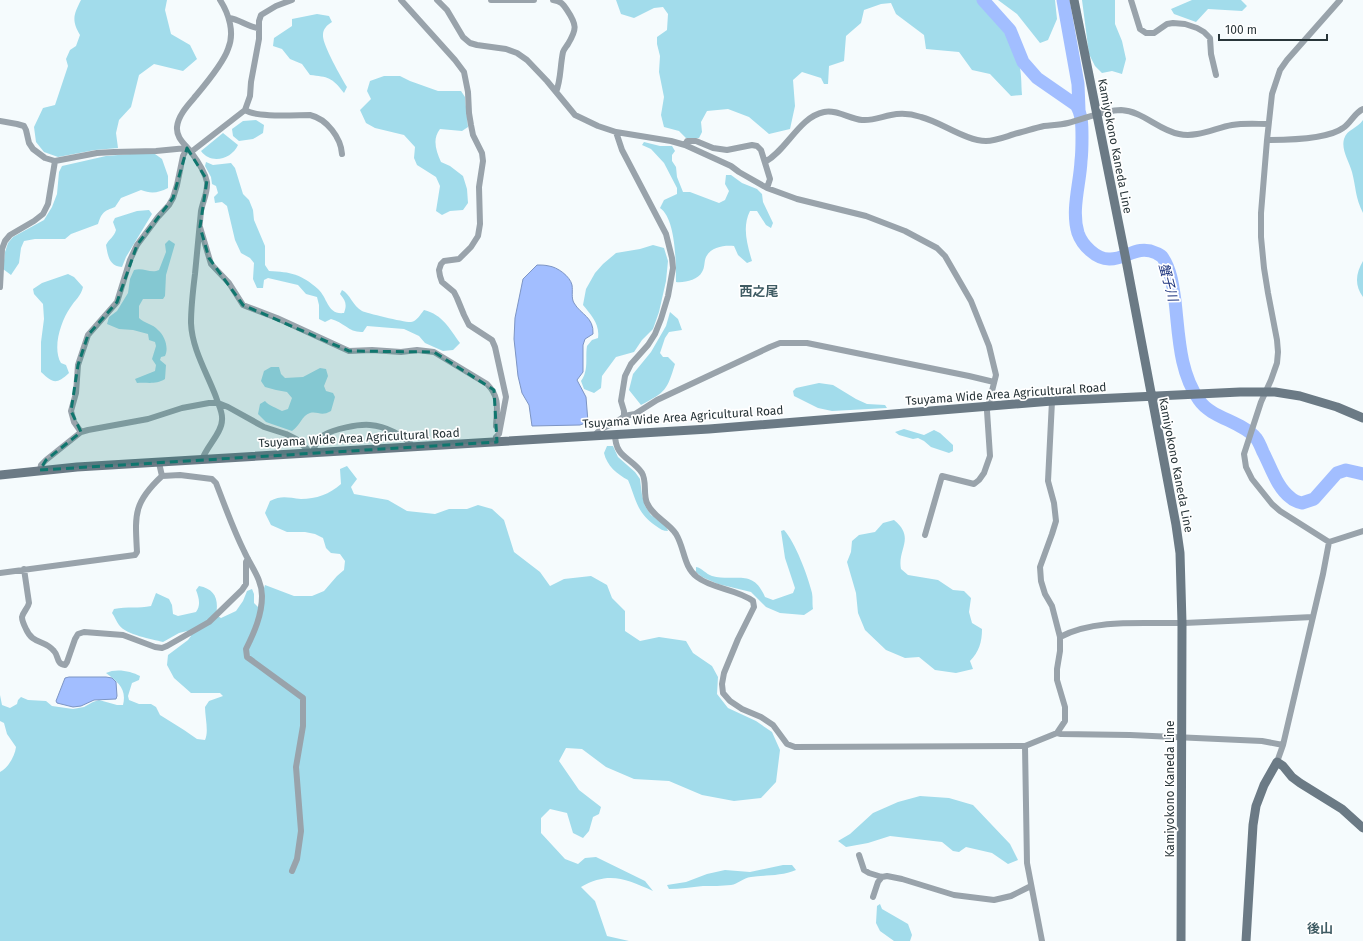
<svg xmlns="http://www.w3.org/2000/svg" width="1363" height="941" font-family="'Fira Sans','Noto Sans JP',sans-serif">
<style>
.green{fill:#a2dceb}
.water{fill:#a2beff;stroke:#7d95c4}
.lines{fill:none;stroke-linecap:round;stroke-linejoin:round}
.river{stroke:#a2beff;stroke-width:13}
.street{stroke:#99a3ab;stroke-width:6}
.secondary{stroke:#6b7a85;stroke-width:9}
.marked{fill:#0f766e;fill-opacity:0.2;stroke:#0f766e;stroke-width:3;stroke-dasharray:8 5;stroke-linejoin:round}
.labels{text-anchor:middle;stroke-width:3.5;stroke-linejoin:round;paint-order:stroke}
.street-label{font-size:12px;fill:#283539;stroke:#fff}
.water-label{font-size:13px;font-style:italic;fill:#1c337d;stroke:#fff}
.neighbourhood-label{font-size:13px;font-weight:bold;fill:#3f5b63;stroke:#fff}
</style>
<rect width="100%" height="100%" fill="#f5fbfd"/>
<path class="green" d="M81,0h86l-2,10 6,24 19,11 7,14 -14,12 -29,-7 -15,11 -8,32 -12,13 -3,13 2,15 -23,2 -37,7 -14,-5 -8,-10 -2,-15 9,-19 12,-3 13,-39 -2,-7 4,-9 6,-4 4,-11c-9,-15 -6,-21 1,-35z
M616,0h361c18,19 34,36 41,61 4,10 3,23 4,34l-11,1 -21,-22 -18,-4 -13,-18 -33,-3 -2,-14 -28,-21 -5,-11 -10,1 -17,6 -3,13 -15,13 -2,25 -15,5 -1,18h-4l-3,-6 -19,-6 -9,8 2,26 -5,23 -21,5 -20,-17 -21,-8 -21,2 -6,11 1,10 -3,6h-13l-7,-7 -15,-4 -3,-12 3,-18 -5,-25 1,-16 -3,-12v-7l10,-7 1,-16 -5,-7 -9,1 -20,10 -13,-4z
M998,0h57l2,19 -9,21 -8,3 -23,-29z
M1082,0h33v24l7,17 4,18 -4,15 -10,-3 -10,2 -7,-7 -6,-12z
M1192,0h49l6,6 -5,5 -34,-2 -12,13 -22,-8 -3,-5z
M317,14l12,2 3,6c-5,3 -9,7 -9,13 -1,9 18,42 24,52l-3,6c-12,-16 -16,-16 -34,-18l-8,-11 -12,-5 -8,-10 -9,-3 1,-8 18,-12v-7z
M384,76h16l10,5 28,10h23l4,6 3,30 -6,4 -22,-2c-8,10 -4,22 1,33l9,4 13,10 4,13 1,14 -5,7 -13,1 -8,4 -6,-4 4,-25 -4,-9 -19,-12 -3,-7 1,-11 -11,-12 -29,-7 -9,-5 -6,-13 11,-11 -4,-8 3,-10z
M256,120l8,5 -1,8 -10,6 -14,2 -6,-5 -1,-7 11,-8z
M1363,120v93c-8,-16 -7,-26 -11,-41 -3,-11 -11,-22 -8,-33 3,-10 13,-10 19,-19z
M223,133l15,12c-6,14 -27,20 -37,6z
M644,142l16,4h12l3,5 -3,4v6l4,6 1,10 6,15h7l29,11 6,-3 4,-9 -4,-7 1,-9h5l11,8 15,6 5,5 1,8 10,21 -2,5 -5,-3 -9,-14h-7c-8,16 -3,33 2,50l-5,2 -9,-8 -4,-9c-10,-1 -23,1 -28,11 -2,4 -1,11 -4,15 -4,8 -18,11 -26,10 0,-19 0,-63 -16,-74l4,-8 13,-6v-6l-13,-25 -13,-14 -9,-4z
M130,154h25l7,5 6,17v12c-10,5 -17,6 -27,2l-20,8 -6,9c-11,4 -13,5 -17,17l-27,10 -6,5h-30l-11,2 -3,7 -2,15 -8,12 -8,-6 2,-17 3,-9 5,-6 31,-17 8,-13 5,-13 2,-22 3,-6 44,-10z
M206,162l7,3 18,-2 4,5 8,26 6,6 4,10 1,10 11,26v19l4,6c22,1 32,3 49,18 10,9 9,26 26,24 3,-8 2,-12 -4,-19l2,-4c8,4 11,16 20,21 4,2 45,12 49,11 6,-1 9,-7 13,-12 19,5 25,18 36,33l-7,7 -10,1 -18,-8 -6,-7 -15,-7 -37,-3 -4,6c-14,1 -19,-10 -32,-13l-6,3 -6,-3v-14l-2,-8 -11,-3 -8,-9 -30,-7 -4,2 -1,8h-6l-4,-9 1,-16 -4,-5 -9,-5 -6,-13 -8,-34 -5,-4 -7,1 -1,-6 4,-4 -2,-7 -4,-2 -1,-7 -6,-11z
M149,210l3,4 -26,43 -4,10c-13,-1 -14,-11 -16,-22 3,-6 8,-8 10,-15l-3,-8 2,-4 22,-7z
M169,240l6,4 -9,31 -1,21 -2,3h-20l-4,7v12c5,5 14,6 19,12 7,6 11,18 7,26l-4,1 -1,3 6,5 -1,14c-10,6 -17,3 -28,4l-2,-4 20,-8 1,-6 -4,-6 4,-13 -1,-4 -6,-2 -1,-6 -15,-4 -14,-1 -12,-5 2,-7 8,-6 11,-18 2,-14 4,-9c9,-3 17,4 25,0l7,-18 -1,-8z
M653,245l11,3 4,13 -2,20 -7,31 -6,17 -11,11 -8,12 -18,5 -14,19 -1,12 -7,5 -10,-4 -3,-8c8,-11 4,-23 6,-35l5,-6 6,-2c2,-14 -7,-23 -15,-33l3,-16 9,-16 8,-9 13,-11 24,-4z
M1363,261v36c-9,-12 -7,-24 0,-36z
M68,274l6,3 9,10c-2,9 -8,13 -13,21 -9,13 -18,40 -9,55l5,2 3,8c-13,12 -16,10 -28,-1v-30l3,-23 -1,-15 -9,-10 -1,-5 9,-6z
M670,312l8,7 4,11 -13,2 -4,6 -5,15 3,4h5l7,7c-8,26 -9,28 -34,41l-12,-15 4,-16 18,-22 15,-26z
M271,367h8l2,7 4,4 18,-1 17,-9 6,1 2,7 -4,10 2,5 7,2 2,4 -4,14c-10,6 -13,0 -21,2 -8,2 -10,13 -18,18l-26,-9 -8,-8 2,-10 5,-3c4,5 12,7 17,10l6,-2 4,-11 -5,-6 -11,-2 -11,-3 -4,-6 3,-10z
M819,383l14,2 23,14 11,5 18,1 2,3 -55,3 -14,-3 -24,-12 -1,-5 3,-3z
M904,429l20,6 10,-5 6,3 13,12v6l-4,2 -18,-6 -7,-6 -6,-3 -5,1 -14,-4 -4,-3z
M607,446h6l5,11 17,15 5,7 2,16 3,11 6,9 15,11 2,5c-5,0 -8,-2 -12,-5 -20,-14 -19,-25 -28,-46 -11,-6 -21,-14 -24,-27z
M347,466l10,13 -6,8 3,7 34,6 19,11 28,3 14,-5h18l11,-4 14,4 12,11 10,32 26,20 10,14 14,-7 27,-3 16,9 5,13 13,13v20l15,10 19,-4 27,4 7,12 19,13 6,11 -1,17 11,14 28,13 16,11 8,18 -4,32 -15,16 -27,3 -32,-6 -33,-14 -35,-2 -28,-12 -24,-18 -16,-1 -7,13 20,29 22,17 -2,7 -6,3 -4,14 -6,7 -10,-5 -6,-20 -17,-4 -9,9v15l24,26 13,5 7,-6 11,-1 49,24 8,10c-27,-12 -44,-20 -72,-4l14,14 12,35 22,5h-629v-169c8,-4 15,-16 16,-25l-9,-13 -3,-11 -4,-2v-26l2,10 8,3 7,-4 1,-4 3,-3 7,3 18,1 6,5 21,3 11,-2 9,-5 6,-2 18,5h6c4,-16 -5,-23 -17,-32 10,-5 25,-2 34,3l-1,4 -7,3 -4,13 1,4 10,4h12l5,3 4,8 24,15 13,9 8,1c4,-8 0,-23 0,-33l4,-6 14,-5 -3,-3h-29l-17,-15 -7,-13 1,-10 20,-15 3,-4 -4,-5 -8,2 -16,9c-11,-3 -37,-7 -44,-17 -3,-4 -4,-8 -7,-12l2,-4c13,-3 25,0 37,-3l5,-13 13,6 3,6 1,9 5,2 18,-4c5,-7 3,-14 0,-22l3,-4c16,3 20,13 17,29l5,3 15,-7 7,-10 4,-10 5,-2 2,5v9l4,4 7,-22 29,11h18l12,-5 13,-15 7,-6 1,-9 -5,-7 -9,-1 -5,-5 -3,-10 -8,-4 -10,-2h-18l-16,-7 -6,-12 5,-12c12,-6 18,-3 31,-2 15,0 29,-5 40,-15l-1,-15z
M894,520c22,18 3,29 7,49l7,6 30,5 15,10 11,1 7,7 -2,14 3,11 10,6c0,13 -3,23 -12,32l3,8 -17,4 -21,-3 -16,-13 -14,1 -19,-8 -21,-20 -7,-17 -2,-20 -9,-31 4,-10 1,-11 7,-6 16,-3 8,-9z
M784,530c11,12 24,46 28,63 1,5 0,10 1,16l-9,6 -24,-2 -14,-6 -15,-15 -33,-8 -16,-7 -6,-5v-5c6,1 10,7 16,9 24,6 41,-8 53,21l8,3 20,-7 2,-5 -10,-30 -4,-27z
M920,796l29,2 24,7 37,39 8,16 -10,4 -16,-11 -26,-6 -7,5 -6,-1 -11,-9 -52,-6 -22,7 -22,4 -8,-6 12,-7 23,-21 25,-11z
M783,865h9l4,5c-14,6 -30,5 -45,7 -8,1 -13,7 -20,8 -9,1 -19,1 -28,1 -12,1 -23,3 -34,3l-2,-4 19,-3 21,-8 18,-4 25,2z
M880,904l2,5 26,15 4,11 -2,6h-16l-14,-10 -4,-8 1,-17z"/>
<path class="water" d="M537,265c4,0 8,0 12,1 8,1 21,10 23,19 1,6 -1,13 2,18 7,12 20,14 19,31l-8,5 -2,6v27l-6,8 9,17 2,25 -8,3 -48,1 -3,-21 -7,-12 -4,-17 -4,-37 1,-21 8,-39z
M69,677h37l6,1 4,4 1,14 -1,3 -22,1 -13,6 -8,1 -16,-4 -1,-2 9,-23z"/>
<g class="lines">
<path class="river" d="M983,0l27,30 13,32 14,16 39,27c6,9 6,21 6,32 0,8 0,16 -1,24 -1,23 -10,49 -3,72 4,12 18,26 31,26 16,1 28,-15 47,-6 2,1 5,2 7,5 8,12 10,29 12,43 4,34 4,71 24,99 12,18 42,21 57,38 3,4 5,9 7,14 8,15 14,36 28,46 3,3 7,4 11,5l12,-4 23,-26 9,-3 17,4
M1063,0l15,84 1,26"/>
<path class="street" d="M401,0l54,60 9,12 4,20 1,21 2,12 2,10 9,18 1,8 -4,26 1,37 -2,12 -7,11 -12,12 -15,2 -3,3 -2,6 1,6 2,6 12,10 3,6 7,17 5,10 23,15 3,7 11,50 -7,37 -3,3
M437,0l10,10 16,27 7,6 7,2 29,4 11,4 10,7 20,21 28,34 23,11 18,6 55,9 14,4 46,21 8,6 28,16 30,11 69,17 39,15 32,17 8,8 26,45 18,45 7,29 -9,36 3,45 -6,17 -5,7 -5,4 -32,-8 -17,59
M491,0h43
M553,0c8,1 10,4 14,10 10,15 10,19 1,34 -2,3 -4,5 -5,8 -3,14 -2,28 -7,40
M1131,0l9,29 6,4h8l13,-9 6,-1 12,1 12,4 7,4 6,6 1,16 5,21
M1340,0l-53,60 -7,10 -8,24 -5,46 -6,73v24l3,31 4,25 9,47 1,12 -1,11 -6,17 -10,22 -17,52 2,13 6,12 20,25 8,7 49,31 34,-11
M229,18c10,1 19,9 29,10
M245,110c12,8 50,5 65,5 17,4 31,23 32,39
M0,121l17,3 7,2 2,4 3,13 4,6 12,9 10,3 42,-8 17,-1 42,-1 31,-3
M616,132l6,18 44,84 6,24 1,10 -5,28 -7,23 -6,15 -7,11 -17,19 -6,12 -4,25 3,10v5
M1267,140c19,0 61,-1 76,-12 8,-5 11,-15 20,-19
M685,145l2,-4h9l17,7 14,2 25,-5 5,1 4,4 9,29 -3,9
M191,152l54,-42 5,-14 1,-14 8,-43v-18l2,-6 15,-9 16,-6
M765,162c22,-12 34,-45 59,-50 12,-3 26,7 38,8 10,1 19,-3 29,-5 9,-2 21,-1 30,2 20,5 45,24 65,24 10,0 21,-5 32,-8 8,-2 17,-5 26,-7 8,-1 16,-1 24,-3 17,-4 35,-13 53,-13 22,1 37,20 58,24 18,4 36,-6 53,-9 12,-2 24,-1 36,-1
M200,227l11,37 18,19 14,22 5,2 29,11 72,33 23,-1 29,2 16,-2 17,2 53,32c13,13 10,24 9,42
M0,287l2,-38 3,-8 5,-6 24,-14 9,-7 5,-10 7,-43
M81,432l-7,-10 -3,-11 5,-18 2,-28 10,-30 29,-33 13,-42 7,-15 21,-28 11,-12 4,-7 4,-13 6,-29 4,-8
M615,434c0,24 16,23 27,39 5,8 1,21 5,30 6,14 21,19 29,31 9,15 7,32 21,43 15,12 40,12 56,24l1,6 -16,32 -14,34 -2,11 1,9 7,8 12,8 19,8 12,8 14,19 8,3 230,-1 32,-13 8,-12v-14l-8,-27v-11l3,-18v-14l-8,-31 -7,-12 -4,-13 -1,-14 12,-33 4,-13 -2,-18 -6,-22 4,-80
M595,435c7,-10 21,-10 29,-19l11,-2 22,-14 113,-53 10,-4h27l162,33 25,6
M313,453c1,-7 5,-14 11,-18 10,-6 34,-11 46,-10 14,1 35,10 43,22
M202,460c4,-13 20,-27 20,-40 1,-8 -4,-16 -6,-23 -9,-24 -24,-48 -25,-74 0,-17 2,-33 4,-49 2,-21 4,-42 6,-63 2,-10 7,-19 6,-29 -2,-10 -10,-22 -16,-30 -6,-8 -15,-14 -14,-25 1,-11 10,-21 17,-29 10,-12 29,-34 34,-49 7,-16 1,-35 -8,-49
M40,470l1,-5 5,-5 35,-28 7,-2 60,-11 34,-11 27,-5h9l10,4 36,20 22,7 10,5 11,10v4
M162,476l18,-1 32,4 4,4c9,23 17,46 28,68 7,16 18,28 18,45 0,19 -8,37 -16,53l1,8 56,41v28l-7,41 5,64 -4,28 -5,12
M24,569l5,34c-1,5 -6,9 -7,14 0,4 2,8 4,12 7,16 18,10 28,22 5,5 2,13 11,14l2,-3 8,-23 3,-5 6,-2 39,3 32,12 7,1 5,-2 42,-24 33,-32 4,-6v-22l2,-3
M0,573l135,-18 2,-3c-2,-37 -4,-49 25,-76l-3,-13
M1060,637c36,-19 85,-13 124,-14 43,-2 86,-4 129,-6
M1057,733l4,1 69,1 132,6 21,4
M1025,746l2,117 15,78
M1277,762l6,-17 40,-171 6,-32
M859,855l5,15 5,3 13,4 5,-1 15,3 52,16 40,5 17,-4 20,-10
M873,897l5,-15 4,-5"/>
<path class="secondary" d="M1074,0l52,260 50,265 4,28 2,70 -1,318
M0,475l77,-8 632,-38 343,-28 188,-9h35l25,4 37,11 26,11
M1246,941l7,-116 3,-19 8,-21 13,-23 6,4 9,11 8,6 42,26 21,19"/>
</g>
<path class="marked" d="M187,148l20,32 -7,47 9,31 34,47 106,46 85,1 60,38 3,52 -457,28 6,-10 35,-28 -10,-21 7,-46 10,-30 29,-33 20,-57 36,-47z"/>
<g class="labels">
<g class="street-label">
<text transform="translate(1115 146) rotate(79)" y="4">Kamiyokono Kaneda Line</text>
<text transform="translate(1006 394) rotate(-4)" y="4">Tsuyama Wide Area Agricultural Road</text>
<text transform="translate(683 417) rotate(-4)" y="4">Tsuyama Wide Area Agricultural Road</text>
<text transform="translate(359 438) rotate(-3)" y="4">Tsuyama Wide Area Agricultural Road</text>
<text transform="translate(1176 465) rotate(79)" y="4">Kamiyokono Kaneda Line</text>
<text transform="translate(1170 789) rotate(-90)" y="4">Kamiyokono Kaneda Line</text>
</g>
<g class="water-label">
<text transform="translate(1169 282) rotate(75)" y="5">蟹子川</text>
</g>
<g class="neighbourhood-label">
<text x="759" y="296">西之尾</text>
<text x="1320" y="933">後山</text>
</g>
</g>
<path d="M1219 34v6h108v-6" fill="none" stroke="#283539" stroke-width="2"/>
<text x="1225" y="34" font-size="12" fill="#283539" stroke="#ffffff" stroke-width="3" paint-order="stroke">100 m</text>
</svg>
